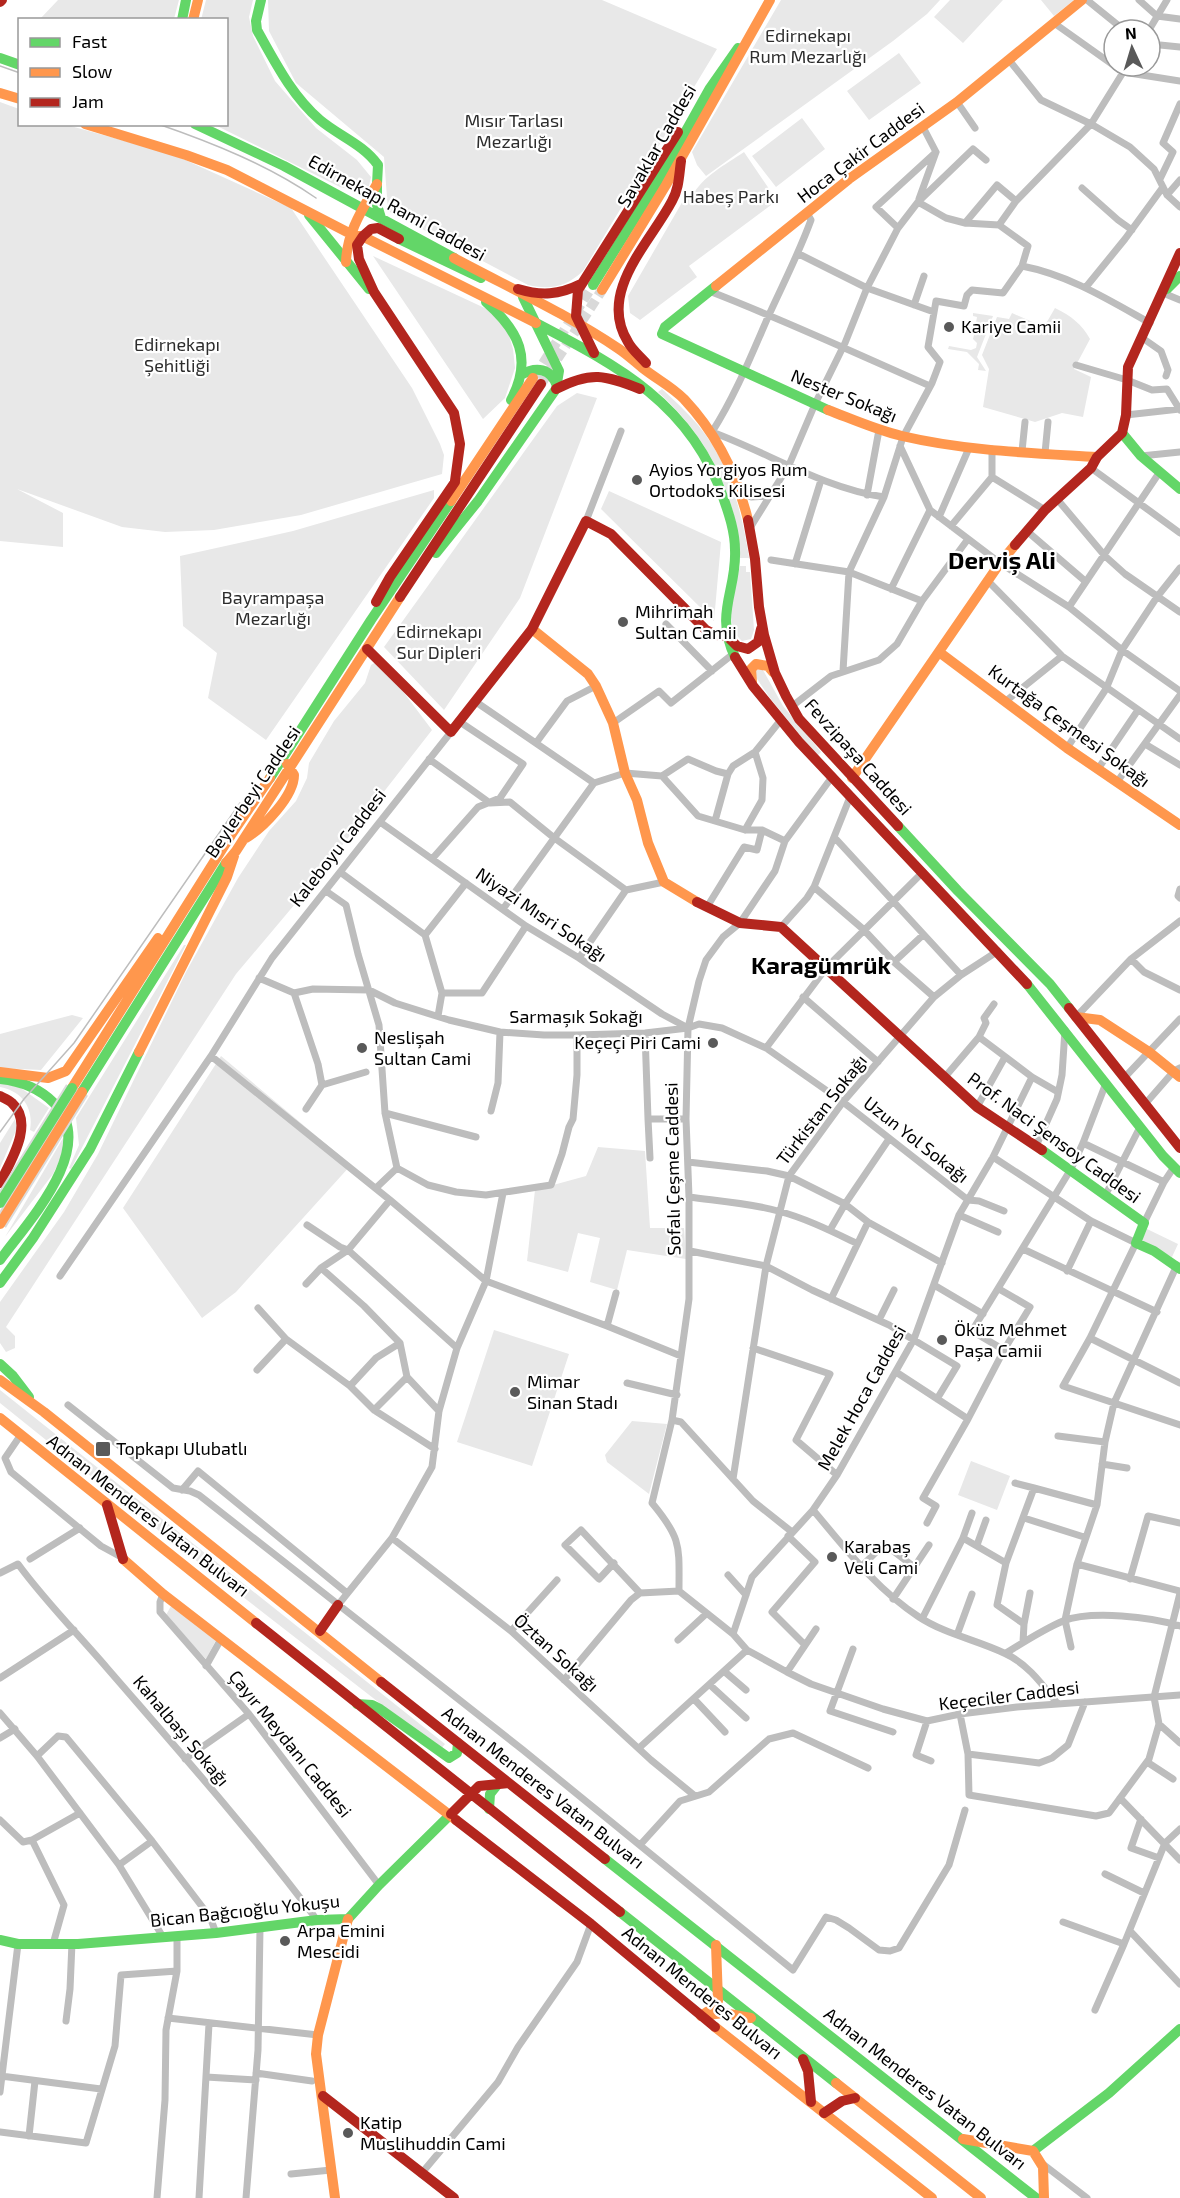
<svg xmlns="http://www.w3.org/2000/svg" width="1180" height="2198" font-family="'Exo 2',sans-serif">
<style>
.green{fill:#e8e8e8}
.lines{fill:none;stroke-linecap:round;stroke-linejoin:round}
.primary-tunnel{stroke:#d9d9d9;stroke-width:10;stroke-dasharray:10 5;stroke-linecap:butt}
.street{stroke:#bdbdbd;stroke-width:7}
.fast{stroke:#63d668;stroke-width:10}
.slow{stroke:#ff974d;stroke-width:10}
.jam{stroke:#b3261e;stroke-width:10}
.tram{stroke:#bdbdbd;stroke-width:1.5}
.fast-bridge-casing{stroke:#dbdbdb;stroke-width:14;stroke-linecap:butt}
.slow-bridge-casing{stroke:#dbdbdb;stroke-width:14;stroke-linecap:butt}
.fast-bridge{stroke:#63d668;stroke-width:10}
.slow-bridge{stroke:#ff974d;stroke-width:10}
.poi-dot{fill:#595959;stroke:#fff;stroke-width:2}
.labels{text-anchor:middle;stroke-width:4.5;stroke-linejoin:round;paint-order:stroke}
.park-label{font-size:18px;fill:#2d2d2d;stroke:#fff}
.street-label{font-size:18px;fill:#000;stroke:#fff}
.poi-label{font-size:18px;fill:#000;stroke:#fff;text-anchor:start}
.district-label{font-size:24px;font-weight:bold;fill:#000;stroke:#fff}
</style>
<rect width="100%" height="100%" fill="#fff"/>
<path class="green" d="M58,0h121l-5,19h-134z
M206,0h47l-4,17 4,19 22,45 41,47 41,32 14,17 -2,9 -9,6 -20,-5 -125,-62 11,-1v-104h-25z
M268,0h334l115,49 -134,222c-17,16 -32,19 -55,14l-140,-74 -4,-54 -88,-74 -27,-52z
M781,0h159l-13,14 -34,27 -187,135 -9,-11 -5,-13z
M950,0h53l-40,43 -29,-26z
M1041,0h33l-20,16z
M899,53l22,30 -52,37 -22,-29z
M0,102l19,7 1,15 47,1 105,29 119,54 121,180 28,56 4,11 -2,19 -141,41 -87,15 -49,2 -43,-5 -105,-38 46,24v34l-63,-6z
M802,118l23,31 -49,38 -24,-31z
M744,152l34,50 -7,3 -82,61 8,11 -57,43 -10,-7 -2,-17 56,-97 8,-3c11,-20 33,-31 52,-44z
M373,256l116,54 18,19 6,20 2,19 -10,30 -22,21z
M1055,308c16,8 27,16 35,31l-16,30 17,8 -8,40 -21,-4 -27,9 -52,-15 6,-38 -7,-14 15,-38 12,2 3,-6 32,14z
M973,313l20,3 -16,41 9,14 -8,-1 1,-6 -12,-12 -19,-3 1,-3 22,4 5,-2 1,-5 -4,-4 1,-4 5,-4 5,1 1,-3 -6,-1 -3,-5 1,-6 -4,-1z
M662,389c12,11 25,23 36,36 31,37 44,87 51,133h-9c-2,-15 -3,-31 -7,-46 -12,-46 -39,-88 -75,-120z
M577,393l20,5 -77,200 -76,112 -60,-63 173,-241z
M434,490v8l-168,242 -58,-42 9,-45 -34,-27 -3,-70 113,-25z
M609,491l112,51 -7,79 -113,-112z
M740,566h6v6h4l4,58 -3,9 -9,2c-20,-17 -7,-54 -2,-75z
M376,662l7,3 49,65 -116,149 -80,95 -230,353 9,9v12l-9,4 -6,-9v-41l64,-90 34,-58 88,-182 52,-94 31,-47 27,-30 11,-23 2,-15 25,-42 31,-38 6,-18z
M756,669l7,1 20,36 38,46 -4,4 -47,-58 -15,-22z
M184,945h2l-115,224 -2,-1 10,-23 -3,-27z
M72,1015l11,3 -42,52 -41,-2v-34z
M221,1056l130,109 -115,127 -34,26 -79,-110z
M0,1082l18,4 31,22 -15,24 -4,-2c4,-22 -8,-39 -30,-43z
M15,1119l2,9 -17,40v-25z
M66,1133l2,10 -15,31 -48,63z
M598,1147l47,4 5,77h34l2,31 -59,-9 -10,40 -27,-8 10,-44 -22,-5 -10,39 -41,-11 8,-71 51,-14z
M1147,1229l31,15 -6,13 -31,-15z
M494,1330l75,24 -37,112 -75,-24z
M0,1390l445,354 -5,6 -251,-195 -189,-152z
M632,1421l35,3 -18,70 -42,-32 -2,-7z
M971,1461l39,15 -13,34 -39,-15z
M171,1606l45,34 -10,19 -40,-44z"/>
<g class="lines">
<path class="primary-tunnel" d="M535,376l58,-91
M541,384l61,-94"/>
<path class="street" d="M1087,0l37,30
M1139,0l18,16 23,3
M1054,23l69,49 57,9
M1149,30l18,-30
M1150,44l30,3
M1009,60l32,40 50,24 39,23 24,22 13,26 13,12
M957,102l18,26
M1160,179l13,-27 -10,-9 17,-39
M1082,188l36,32 14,10
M1167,195l13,-15
M919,199l17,-47 -13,-25
M807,213l4,7c-12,33 -28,64 -43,97 -17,39 -33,79 -56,115 57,21 111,56 172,65
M965,223l32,-38 19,16
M999,225l17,-24 75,-77 36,-58
M898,228l-22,-21 60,-55
M799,254l68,34 67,24
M1022,266c47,9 87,34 128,57
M1086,287l39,-48 38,-52
M709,291c75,29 148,63 221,95
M1163,293l17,7
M914,305l10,-29
M1141,337l20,14 7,19 -2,6
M1076,365l51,15 25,10 15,-1 13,21
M1126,415l54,-6
M900,446l30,64 70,53 69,44 53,43 58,41
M1022,451l3,-29
M1045,453l3,-31
M1141,456l39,-4
M1091,468l89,65
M992,477l53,33
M740,491l11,6 19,-1
M867,495l12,-65
M1057,499l48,57 20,18 55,38
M939,517l30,-69
M586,521l35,-90
M951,526l41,-49v-28
M750,528l39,-63 26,-61 30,-61 22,-55 31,-60 20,-26 55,-53 13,11
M1028,532l57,49
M771,560l78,12 73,29
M795,564l26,-84
M988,581l74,75 118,83
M891,589l39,-79
M1069,607l90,-134
M666,624l46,47
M843,671l6,-99 35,-75 19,-60 29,-54 8,-21 -12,-15 8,-46 28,5 3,-11 5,-5 31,3 19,-27 6,-20 -29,-21 -34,-2 -19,-5 -28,-16
M1006,701l56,-45
M476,702l118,81 31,-10 37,3 26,-17 28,12 12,3 5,-8 22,-14 25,-31
M791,707l40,-31 48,-16 18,-16 25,-43 46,-62
M613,723l46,-32 12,12 62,-49
M536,743l31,-42 29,-15
M1145,744l35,21
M1067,748l39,-59 16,-39 35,-53 23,-29
M429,759l61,44 20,-1 43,35 73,53 38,-8
M1098,769l40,-59
M662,776l36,40 47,14h17l23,11
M1117,782l63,-87
M715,821l13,-47
M380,822l146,104 53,32 83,56 26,14
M745,830l17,-30 1,-22 -8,-26
M835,838l126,137
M432,859l46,-52 22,-9 23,-34 -63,-42
M340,872l85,63
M814,887l49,42 31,33 40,35
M1180,889l-2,7 2,2
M326,891l20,14 12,49 21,71 6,88 12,55 31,17 28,7 30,3 65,-10 11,-31 7,-27 4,-8 4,-44v-40
M707,907l37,-60 13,3 5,-20
M503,909l91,-126
M781,927l26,-29 7,-11 36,-90
M425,935l17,58 -4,23
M425,935l41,-52
M579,958l47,-68
M1131,959l13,13 36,18
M894,962l29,-27
M259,978l35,15 19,-4 56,1 26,13 54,17 51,12 44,3h33l68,-2 43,-5 11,-4 23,4 44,20 77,54 125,98 11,1 25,10
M294,993l24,71 4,21
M442,993h40l44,-67
M803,997l75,65
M1076,1017l55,-58 49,-38
M645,1033l3,86h38
M979,1037l53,40 26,15
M766,1048l61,-81 96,-95
M211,1056l179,144 96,81 121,45 74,30
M1125,1077l55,-58
M944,1078l35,-41 7,-14 -2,-5 10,-14
M1146,1103l28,-32 6,-3
M977,1107l28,-50
M306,1109l16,-24 44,-13
M491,1111l7,-28 2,-51
M385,1113l91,24
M648,1119l2,39
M1083,1143l81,39
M1036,1146l21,-47 5,-24 3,-45
M993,1157l98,64 45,22 -46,95 -27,48 117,39
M688,1162l79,9 22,5 56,28 23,18 74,41
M376,1188l21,-20
M1106,1194l34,-67
M689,1197c30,4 60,6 89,14 27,7 53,20 78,32
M959,1215l39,17
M1144,1223l20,-41 10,-15
M307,1225l33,22 8,3 109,98
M830,1230l15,-26 44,-65
M1023,1249l134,63
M690,1251l76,15 46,24 77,35 68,41 -20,33
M321,1268l43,38 36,37 7,34 32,34
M1067,1271l24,-50
M60,1276l151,-220 61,-98 179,-226
M306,1284l15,-16 27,-18 42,-50
M934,1285l49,29
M831,1299l37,-77
M879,1320l15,-30
M607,1326l9,-33
M1090,1338l90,45
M286,1339l64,47 24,24 61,39
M753,1348l77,26 -34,66 41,35
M1004,1350l-32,-19 99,-162 12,-26 23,-60
M257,1370l29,-31 -28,-31
M896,1372l72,47 36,-69 26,-43 -31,-18
M627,1383l50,12
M350,1386l26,-28 24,-15
M68,1405l105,83 17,3 9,4 324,255 270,220 33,-53 10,3 13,8 30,22 11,1 9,-3 50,-83 16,-55
M374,1410l33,-33
M672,1420l9,2 72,79 39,31
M20,1436l-15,22 6,14 90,74 22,12
M1058,1436l47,6
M1102,1464l25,4
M733,1479l33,-213 23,-90 54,-74 91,-105 27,-22 37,-24
M1015,1483l19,5
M182,1490l16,-19 149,122
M813,1510c33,39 63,79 106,107 26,17 58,23 85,36 23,10 38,31 53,50
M1024,1518l60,19
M927,1523l9,-17 -13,-8 45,-79
M788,1536l27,26 -43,50 32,32
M392,1538l119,93 140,129 44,36
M963,1538l9,-25
M977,1545l9,-25
M30,1559l50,-31
M614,1563l-15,16 -34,-34 16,-15 59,63
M1077,1564l103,27
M861,1567l23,-23 29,22
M0,1573l18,-9c27,37 59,69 89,104 71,82 144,164 210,252
M728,1575l18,20
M1130,1579l18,-63 32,7
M679,1591c0,-45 3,-52 -27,-88l20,-83 17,-121v-102l-3,-78 2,-91 11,-47 7,-21 17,-23 17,-14 35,-52 10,-30 47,-64
M679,1591l54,43 14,16 40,22 24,12 72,25 44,12 33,-7 57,-7 163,-12
M163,1594l-3,8v10l89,102 130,171
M893,1599l36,-54
M338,1605l54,-67 40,-71 7,-56 18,-63 29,-67 17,-88
M922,1619l41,-81 43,25
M1024,1624l6,-31
M511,1631l46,-51
M733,1634l19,-57 61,-67 24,-35 77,-136 45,-124 34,-58 39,-80
M957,1635l15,-41
M678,1640l28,-26
M1023,1642l1,-18 -27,-19 9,-42 28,-75 63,17
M1071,1647l-6,-27 12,-56 20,-59 8,-63 9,-39 63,-138
M853,1649l-23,62 63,21
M1006,1653c18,-11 38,-24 57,-32 29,-11 88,-4 117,5
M206,1666l15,-27
M725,1672l21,18
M787,1672l29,-43
M0,1678l74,-48
M564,1680l67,-80 9,-7 39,-2
M710,1685l36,33
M694,1699l31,33
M0,1713l37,43 82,109 44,72
M960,1714l8,40 1,41 127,21 13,-3 40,-54 10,-35 -5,-27 26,-104
M927,1721l-11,34 15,6
M1159,1724l21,19
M0,1738l15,-9
M639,1748l108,-98
M968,1754l71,9 13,-5 16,-13 17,-43
M37,1756l21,-20 8,1 86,104 58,76 6,16
M185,1759l64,-45
M1147,1762l26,17
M1120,1798l60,62
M1141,1819l-10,29 28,10
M0,1820l23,22 9,-2 48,-27
M32,1840l32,65 -11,39
M640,1845l40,-44 29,-9 60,-53 24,-6 75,35
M119,1865l33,-24
M1105,1874l39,19
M1063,1922l61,22
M1130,1931l50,53
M1095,2010l29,-66 41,-101 15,-14
M168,2018l150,17
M66,2021l4,-32 2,-46
M256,2073l56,8
M1,2076l100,13
M206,2077l50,3
M0,2092l18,-148
M0,2132l86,11 29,-97 6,-71 56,-4
M29,2136l6,-55
M1044,2165l43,33
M291,2174l40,-4
M421,2174l77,-92 20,-35 59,-85 14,-38
M157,2198l8,-98 1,-70 11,-59v-35
M199,2198l10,-174
M246,2198l12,-148 2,-122"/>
<path class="fast" d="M261,0l-5,21 1,9c18,32 35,66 63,90 19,16 43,24 58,45l-1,19
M182,20l4,-20
M0,58l20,7
M195,124l89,42 170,92
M377,186v19l4,13
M309,215l60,74
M399,239l82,39
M593,285l65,-104 52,-93 28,-40
M716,286l-51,41 -3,7 166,76
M1167,289l13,-13
M486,302c33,29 47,57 25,98
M536,323c82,43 155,81 187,174 6,17 12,35 12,53 2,41 -21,63 0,107
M521,375c15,-9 30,-7 36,11
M1122,433l19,23 39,33
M436,553l42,-52 78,-112 3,-18 -36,-74
M270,778l101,-158 80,-119
M898,826l60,65 92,93 19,24
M1027,984l136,172 17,17
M0,1079c20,2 40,10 54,24 45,44 -27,120 -54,157
M82,1092l144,-229
M1042,1150l102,73 -8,20 18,8 26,18
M0,1283l33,-45 57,-89 49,-97
M0,1364l13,12 16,21
M357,1704l15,1 8,4 69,49 8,-5 1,-10
M489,1809l1,-15 8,-10
M605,1859l431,339
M620,1912l216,171
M0,1940l18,4h60l138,-11 101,-13 31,-1 31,-34 72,-71
M1033,2151l76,-58 71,-64"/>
<path class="slow" d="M193,20l5,-20
M0,93l20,6
M85,124l101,31 41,15 122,63 13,3 174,87
M454,258c54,29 113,56 165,91 9,6 16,13 25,20 14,11 27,17 40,30 32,34 53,76 64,121
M346,262c1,-30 16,-52 31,-78
M716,286l133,-107 108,-77 125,-102
M602,290l64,-105 104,-185
M828,410c24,9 48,20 74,26 64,15 130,17 195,21
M451,501l82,-123
M532,629l56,45 8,12 17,37 12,50 12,27 11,43 16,39 33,20
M939,652l128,96 113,77
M752,682l-1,-13 5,-5 12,2 5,6
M852,778l148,-215 15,-18
M246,838c18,-11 48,-42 48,-63l-7,-11
M226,863l10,-12 164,-254
M1076,1017l24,3 49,32 31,25
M139,1052l88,-175 7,-21
M0,1072l48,6 18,-7 92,-133
M72,1088l159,-253 39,-57
M0,1380l44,32 337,270
M0,1418l256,205
M123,1559l40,35 293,226
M707,2015l17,-2 27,5
M701,2016l12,-8 5,-7 -2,-56
M715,2027l217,171
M836,2083l145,115
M963,2139l70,12 10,16 1,31
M335,2198l-19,-144 2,-19 30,-116"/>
<path class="jam" d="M0,2l2,-2
M399,239l-21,-11 -7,1 -8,7 -6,9 2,14 15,33 80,121 6,31 -5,37
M518,289c23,7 41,6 63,-5
M594,353l-18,-37 2,-26 100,-158
M646,363c-6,-7 -14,-13 -18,-21 -31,-50 22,-99 44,-141 7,-12 7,-26 9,-40
M556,389c35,-18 49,-14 84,0
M748,520l7,39 4,48 5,28 11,38 11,23 13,23 99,107
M1015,545l30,-35 46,-42 6,-11 25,-24 4,-18 2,-48 52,-114
M400,597l141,-213
M376,602l14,-25 65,-95
M728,637l9,9 11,3 10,-7 3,-13
M367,649l84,83 81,-103 54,-108 25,13 95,96 10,5 12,1
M735,657l18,29 46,56 228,242
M697,902l43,21 41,4 196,180 65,43
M1069,1008l111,140
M0,1096c4,2 9,4 12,7 23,21 -2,59 -12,80
M107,1505l16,54
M256,1623l364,289
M320,1631l18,-26
M381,1682l224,177
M451,1814l28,-28 30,-3
M456,1820l135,104 124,103
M803,2059l5,12 3,31
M323,2096l131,102
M824,2113l18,-12 13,-3"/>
<path class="tram" d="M0,66l20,7
M158,124c55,19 110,41 158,74
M0,1132l24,-33 50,-56 166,-240"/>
<defs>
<path id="fast-bridge" d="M0,1203l72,-115"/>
<path id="slow-bridge" d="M0,1224l82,-132"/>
</defs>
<use href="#fast-bridge" class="fast-bridge-casing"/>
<use href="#slow-bridge" class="slow-bridge-casing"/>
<use href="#fast-bridge" class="fast-bridge"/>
<use href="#slow-bridge" class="slow-bridge"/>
</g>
<g class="poi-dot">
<circle cx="949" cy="327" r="6"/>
<circle cx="637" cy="480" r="6"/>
<circle cx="623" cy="622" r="6"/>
<circle cx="713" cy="1043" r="6"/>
<circle cx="362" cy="1048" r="6"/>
<circle cx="942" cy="1340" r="6"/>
<circle cx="515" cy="1392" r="6"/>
<rect x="95" y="1441" width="16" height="16" rx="3"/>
<circle cx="832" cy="1557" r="6"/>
<circle cx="285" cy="1941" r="6"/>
<circle cx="348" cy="2133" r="6"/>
</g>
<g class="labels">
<g class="park-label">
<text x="808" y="42">Edirnekapı<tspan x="808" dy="21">Rum Mezarlığı</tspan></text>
<text x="514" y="127">Mısır Tarlası<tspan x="514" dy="21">Mezarlığı</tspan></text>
<text x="731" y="203">Habeş Parkı</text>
<text x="177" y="351">Edirnekapı<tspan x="177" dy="21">Şehitliği</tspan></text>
<text x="273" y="604">Bayrampaşa<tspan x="273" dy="21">Mezarlığı</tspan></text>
<text x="439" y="638">Edirnekapı<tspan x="439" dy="21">Sur Dipleri</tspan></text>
</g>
<g class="street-label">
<text transform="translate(657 146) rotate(-60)" y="6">Savaklar Caddesi</text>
<text transform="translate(861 153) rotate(-37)" y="6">Hoca Çakir Caddesi</text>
<text transform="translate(397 208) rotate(29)" y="6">Edirnekapı Rami Caddesi</text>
<text transform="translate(844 396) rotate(22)" y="6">Nester Sokağı</text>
<text transform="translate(1069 726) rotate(36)" y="6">Kurtağa Çeşmesi Sokağı</text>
<text transform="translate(858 757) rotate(48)" y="6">Fevzipaşa Caddesi</text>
<text transform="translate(253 792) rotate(-56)" y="6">Beylerbeyi Caddesi</text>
<text transform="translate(338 848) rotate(-52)" y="6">Kaleboyu Caddesi</text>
<text transform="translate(541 915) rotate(34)" y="6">Niyazi Mısri Sokağı</text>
<text x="576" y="1023">Sarmaşık Sokağı</text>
<text transform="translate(822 1110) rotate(-52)" y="6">Türkistan Sokağı</text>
<text transform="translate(1054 1138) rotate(36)" y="6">Prof. Naci Şensoy Caddesi</text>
<text transform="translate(916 1140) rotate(38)" y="6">Uzun Yol Sokağı</text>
<text transform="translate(673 1169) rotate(-91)" y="6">Sofalı Çeşme Caddesi</text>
<text transform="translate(862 1398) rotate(-61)" y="6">Melek Hoca Caddesi</text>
<text transform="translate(148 1516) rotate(38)" y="6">Adnan Menderes Vatan Bulvarı</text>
<text transform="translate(556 1653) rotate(42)" y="6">Öztan Sokağı</text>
<text transform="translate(1009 1696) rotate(-7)" y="6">Keçeciler Caddesi</text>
<text transform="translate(181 1731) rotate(50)" y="6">Kahalbaşı Sokağı</text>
<text transform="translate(290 1744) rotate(51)" y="6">Çayır Meydanı Caddesi</text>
<text transform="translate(543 1788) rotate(38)" y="6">Adnan Menderes Vatan Bulvarı</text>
<text transform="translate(245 1911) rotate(-6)" y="6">Bican Bağcıoğlu Yokuşu</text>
<text transform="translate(702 1993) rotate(39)" y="6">Adnan Menderes Bulvarı</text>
<text transform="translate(925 2089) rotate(38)" y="6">Adnan Menderes Vatan Bulvarı</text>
</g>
<g class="poi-label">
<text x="961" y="333">Kariye Camii</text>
<text x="649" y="476">Ayios Yorgiyos Rum<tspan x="649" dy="21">Ortodoks Kilisesi</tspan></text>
<text x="635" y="618">Mihrimah<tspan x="635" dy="21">Sultan Camii</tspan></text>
<text x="374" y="1044">Neslişah<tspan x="374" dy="21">Sultan Cami</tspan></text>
<text x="701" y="1049" text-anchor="end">Keçeçi Piri Cami</text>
<text x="954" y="1336">Öküz Mehmet<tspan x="954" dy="21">Paşa Camii</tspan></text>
<text x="527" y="1388">Mimar<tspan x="527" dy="21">Sinan Stadı</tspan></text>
<text x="116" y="1455">Topkapı Ulubatlı</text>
<text x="844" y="1553">Karabaş<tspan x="844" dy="21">Veli Cami</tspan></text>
<text x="297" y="1937">Arpa Emini<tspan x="297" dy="21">Mescidi</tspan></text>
<text x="360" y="2129">Katip<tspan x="360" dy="21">Muslihuddin Cami</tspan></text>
</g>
<g class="district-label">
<text x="1002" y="569">Derviş Ali</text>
<text x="821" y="974">Karagümrük</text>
</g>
</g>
<rect x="18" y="18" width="210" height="108" fill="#ffffff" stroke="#999999" stroke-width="1.5"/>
<rect x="30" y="38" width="30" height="9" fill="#63d668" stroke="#999999" stroke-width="1.5"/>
<text x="72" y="48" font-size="18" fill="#000000">Fast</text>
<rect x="30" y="68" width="30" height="9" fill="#ff974d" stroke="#999999" stroke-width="1.5"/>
<text x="72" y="78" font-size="18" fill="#000000">Slow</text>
<rect x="30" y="98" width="30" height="9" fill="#b3261e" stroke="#999999" stroke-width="1.5"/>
<text x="72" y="108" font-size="18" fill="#000000">Jam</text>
<g transform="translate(1132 48) rotate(356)"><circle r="28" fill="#ffffff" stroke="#999999" stroke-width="1.5"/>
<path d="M0-4.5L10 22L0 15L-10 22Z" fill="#595959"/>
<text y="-9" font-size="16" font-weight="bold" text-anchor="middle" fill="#000000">N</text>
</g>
</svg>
